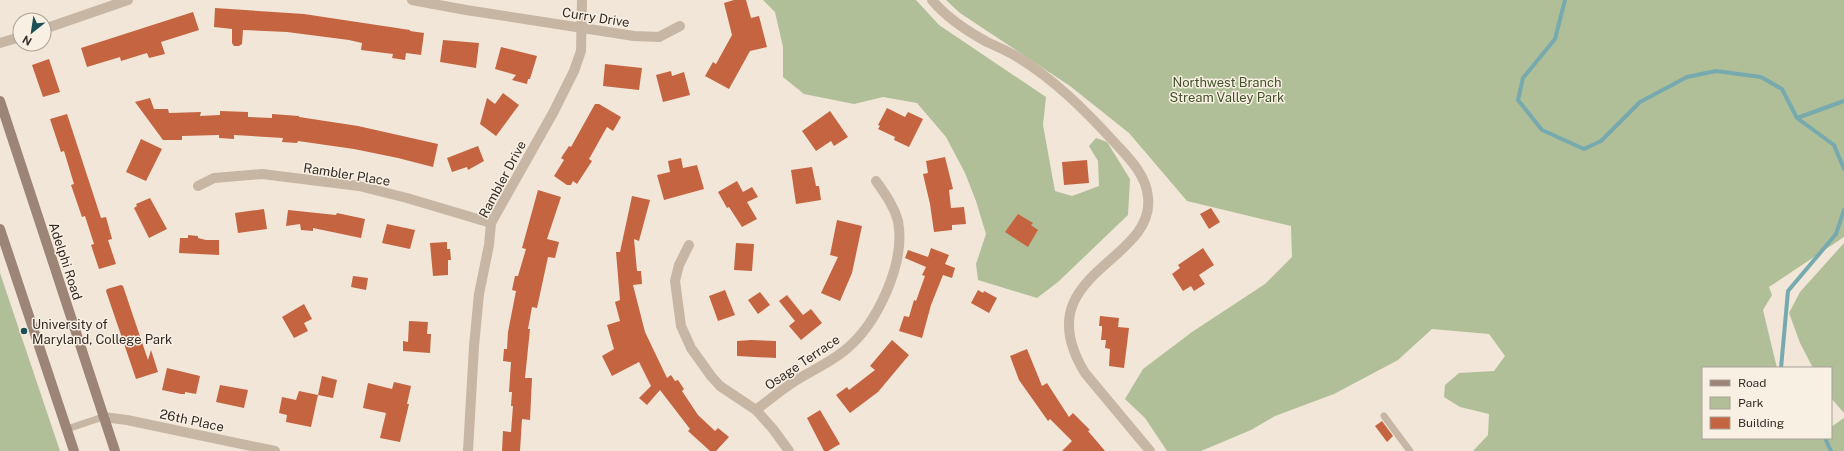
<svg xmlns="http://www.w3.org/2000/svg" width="1844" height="451" font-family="'Public Sans',sans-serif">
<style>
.green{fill:#b1bf98}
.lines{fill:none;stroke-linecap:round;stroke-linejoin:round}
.stream{stroke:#77aaae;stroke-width:4}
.building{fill:#c56441}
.lane{stroke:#c8b6a4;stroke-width:7}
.street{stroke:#c8b6a4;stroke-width:10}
.secondary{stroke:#9c8476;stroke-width:10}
.poi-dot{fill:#1c5055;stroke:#f9f0e4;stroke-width:1.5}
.labels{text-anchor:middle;stroke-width:3;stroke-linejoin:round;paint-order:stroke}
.street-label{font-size:13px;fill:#342b26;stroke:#f9f0e4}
.park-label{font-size:13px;fill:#42522a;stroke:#f9f0e4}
.poi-label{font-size:13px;fill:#342b26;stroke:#f9f0e4;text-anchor:start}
</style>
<rect width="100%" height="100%" fill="#f1e6d8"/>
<path class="green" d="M763,0h153l23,25 107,72 -3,28 12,66 17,5 27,-10 -1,-25 -9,-15 7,-8 11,4 23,37 -2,36 -70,67 -21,16 -59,-18 -2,-16 10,-30 -10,-33 -11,-28 -19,-36 -29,-34 -34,-6 -29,7 -50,-10 -21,-17v-30l-8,-35z
M946,0h898v237l-75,50 3,8 -9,15 14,58h-74v70h128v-11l13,-9v33h-371l15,-16 1,-21 -29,-7 -16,-10 1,-12 14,-12 35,-2 11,-15 -16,-22 -57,-5 -34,31 -64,34 -59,22 -24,14 -50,21h-34l-22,-33 -20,-19 18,-30 49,-37 73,-48 27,-27 -1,-31 -104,-25 -58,-68 -59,-47 -110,-73z
M1844,243v170l-13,-15v-30h-18l-13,-25 -11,-30 11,-21z
M0,273l60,178h-60z"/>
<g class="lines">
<path class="stream" d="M1565,0l-10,39 -32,39 -5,22 24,30 42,19 17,-8 39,-39 47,-25 29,-6 45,6 21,12 15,29 37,27 10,24
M1797,118l47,-17
M1781,368l7,-77 48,-57 8,-24
M1825,438l6,13"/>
</g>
<path class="building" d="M734,0h12l5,18 8,-2 8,31 -17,4 -21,38 -24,-13 8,-14 3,2 16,-29 -8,-32z
M215,8l89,6 106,16v1l14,2 -3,22 -15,-2 -1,7 -13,-2 1,-4 -32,-4 1,-7 -13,-3 -62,-8 -44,-2 -1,14 -3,2h-5l-2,-3v-14l-18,-2z
M193,12l6,18 -38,12 4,12 -16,4 -2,-5 -26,8 -1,-4 -33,10 -6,-19z
M443,40l36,3 -3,25 -36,-6z
M501,47l36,9 -7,23h-2l-1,5 -15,-4 4,-5 -21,-6z
M49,59l11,33 -17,5 -11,-32z
M605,64l37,4 -3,22 -36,-4z
M671,71l1,5 12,-4 6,23 -27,7 -7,-27z
M503,93l16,12 -23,31 -16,-12 7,-26 8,6z
M150,98l4,11h14l1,4 32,-1 -1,4 20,-1v-4l28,1v5l24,1v-4l27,2v1l59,9 80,18 -5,23 -35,-9 -44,-9 -56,-8 -1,2 -15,-1 1,-4 -49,-3v4l-15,-1v-3l-37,1v4h-19l-28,-38z
M595,104h4l22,13 -8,14 -6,-4 -18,32 3,2 -15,23 -4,-3 -2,4h-4l-13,-9 10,-16 -3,-2 8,-12 2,1z
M887,108l18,9 3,-5 15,7 -14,28 -15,-7 1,-3 -17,-8 2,-3 -2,-1z
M830,111l18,26 -14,9 -3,-5 -15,10 -14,-20z
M67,114l34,104 5,-1 6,22 -4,1 8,24 -17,5 -8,-24 3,-1 -9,-28 -3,1 -11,-32 3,-1 -10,-33 -3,1 -11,-33z
M141,139l21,10 -16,32 -20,-9z
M478,146l6,15 -16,9 -1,-3 -15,5 -5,-14z
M945,157l8,32 -4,1 2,18 13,-1 2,17 -14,1v5l-18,2 -4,-28 -7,-30 5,-1 -2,-12z
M681,158l2,10 14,-3 7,24 -40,11 -7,-25 13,-3 -2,-11z
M1087,160l2,23 -25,2 -2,-23z
M812,167l4,19h3l2,14 -25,4 -5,-34z
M737,181l6,11 9,-5 6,10 -11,5 10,17 -15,8 -13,-20 -2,1 -9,-16z
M538,190l23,7 -14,42 12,3 -4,16 -7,-1 -11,51 -5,-1 -4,22h2l-5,49h7l-2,42 -8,-1 -2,32h-18l1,-20 8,1 2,-26h-2l1,-14h-3l2,-30 -8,-1 1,-12h3l1,-17 8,-41 -4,-1 3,-14h3l8,-27 -4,-1z
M632,196l18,4 -11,41 -5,-2 3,32h4l1,13 -9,1 12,47 22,46 4,-3 4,6 3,-1 6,9 -2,2 16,24 17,16 3,-3 11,9 -13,14h-6l-22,-20 2,-2 -30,-39 -13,15 -8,-7 12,-12 -12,-24 -27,14 -10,-20 12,-7 -7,-24 13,-4 -5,-19 5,-2 -4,-48h4z
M150,198l17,31 -18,9 -15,-30 3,-2 -1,-2z
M1211,208l9,14 -11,7 -9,-15z
M264,209l3,20 -29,4 -3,-20z
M288,210l48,5 1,-2 28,6 -4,19 -48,-10v3l-12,-1 -1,-6 -14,2z
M1018,214l15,9 -2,2 7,5 -10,17 -23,-15z
M837,220l25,6 -10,47 -12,28 -19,-8 17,-36 -8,-2z
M387,224l28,6 -5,19 -28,-6z
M188,235l10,1v2l8,2h13v15l-40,-2 1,-15h8z
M447,242v7h3l1,11h-3v15l-15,1 -3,-33z
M736,243l18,1 -2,27 -18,-1z
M931,248l18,7 -4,9 10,4 -3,10 -9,-3 -12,30 -9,33 -23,-7 5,-15 5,1 5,-17 2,1 9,-25 -3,-1 4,-8 -21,-9 3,-8 20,7z
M1203,248l11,17 -15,10 6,9 -11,7 -3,-5 -8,5 -11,-17 8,-6 -2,-3z
M353,276l15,2 -2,12 -15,-3z
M121,285l2,1 25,74 3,-10 7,22 -22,7 -30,-88 1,-2z
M725,290l10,25 -17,6 -9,-25z
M978,290l5,3 1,-2 13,7 -8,15 -18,-10z
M760,292l10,13 -12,9 -10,-14z
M787,295l16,20 8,-6 11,14 -21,17 -12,-14 6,-5 -16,-20z
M304,304l8,15 -8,4 4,8 -14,7 -12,-21z
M1100,316l19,2 -1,9 11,1 -5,40 -15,-2 1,-17 -5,-1 1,-8h-5l1,-10v-4h-3z
M409,321l19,1 -1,12h4l-1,19 -27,-2v-10l5,1z
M751,340l25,1v17l-39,-2v-15z
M892,340l17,15 -31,37 -28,21 -14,-18 11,-8 2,3 26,-20 -5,-4z
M1027,349l15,37 5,-3 22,34 4,-4 17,17 -2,1 17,20h-43l10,-10 -22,-22 -2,2 -29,-41 -9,-24z
M167,368l33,8 -4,18 -11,-2v2h-4l-19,-4z
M322,376l15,4 -4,18 -15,-3z
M394,382l17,4 -4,18h2l-9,38 -20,-4 6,-25 -23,-5 5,-25 24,6z
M220,385l28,5 -4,18 -28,-6z
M299,391l19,4 -7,32 -25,-5 1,-7 -8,-2 3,-16 14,3z
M820,410l20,34 -12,7h-4l-17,-33z
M1382,421l11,15 -6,6 -12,-16z"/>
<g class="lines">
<path class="lane" d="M1384,416l26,35
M67,429l36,-12"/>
<path class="street" d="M412,0l54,10 168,26 25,1 21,-11
M932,0c14,17 35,31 55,42 9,4 18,8 27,13 39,23 71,55 102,89 14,15 30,31 32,53 8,66 -124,76 -63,176l65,78
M44,29l84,-29
M0,43l20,-6
M198,186l16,-8 48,-4 97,12 48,12 84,25
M689,245l-10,20 -4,16 6,45 10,22 20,28 9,10 36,24 17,19 16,22
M756,410c13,-10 25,-20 39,-29 16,-10 34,-18 49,-30 33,-26 62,-88 54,-130 -4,-15 -13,-27 -22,-40
M103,417l24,3 148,31
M468,451l6,-105 5,-52 10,-49 2,-22 62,-110 21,-42 7,-20 1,-51"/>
<path class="secondary" d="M0,101l115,350
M0,229l74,222"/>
</g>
<circle class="poi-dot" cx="24" cy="331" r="4"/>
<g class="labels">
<g class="street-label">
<text transform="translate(596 17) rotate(9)" y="5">Curry Drive</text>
<text transform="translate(347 174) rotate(9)" y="5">Rambler Place</text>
<text transform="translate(502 179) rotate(-62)" y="5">Rambler Drive</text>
<text transform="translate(66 261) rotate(72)" y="5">Adelphi Road</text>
<text transform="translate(802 362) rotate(-34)" y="5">Osage Terrace</text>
<text transform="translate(192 420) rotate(12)" y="5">26th Place</text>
</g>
<g class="park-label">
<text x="1227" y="87">Northwest Branch<tspan x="1227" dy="15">Stream Valley Park</tspan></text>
</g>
<g class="poi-label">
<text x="32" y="329">University of<tspan x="32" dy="15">Maryland, College Park</tspan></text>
</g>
</g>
<rect x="1702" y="367" width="130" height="72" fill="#f9f0e4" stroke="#aaa198"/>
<rect x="1710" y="380" width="20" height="6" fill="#9c8476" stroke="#aaa198"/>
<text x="1738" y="387" font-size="12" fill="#342b26">Road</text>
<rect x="1710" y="397" width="20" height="12" fill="#b1bf98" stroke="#aaa198"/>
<text x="1738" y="407" font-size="12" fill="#342b26">Park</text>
<rect x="1710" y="417" width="20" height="12" fill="#c56441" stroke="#aaa198"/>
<text x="1738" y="427" font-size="12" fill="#342b26">Building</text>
<g transform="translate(32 32) rotate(210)"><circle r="19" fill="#f9f0e4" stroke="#aaa198"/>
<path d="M0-3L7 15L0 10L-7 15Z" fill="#1c5055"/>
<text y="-6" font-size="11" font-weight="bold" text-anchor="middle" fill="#342b26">N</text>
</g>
</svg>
